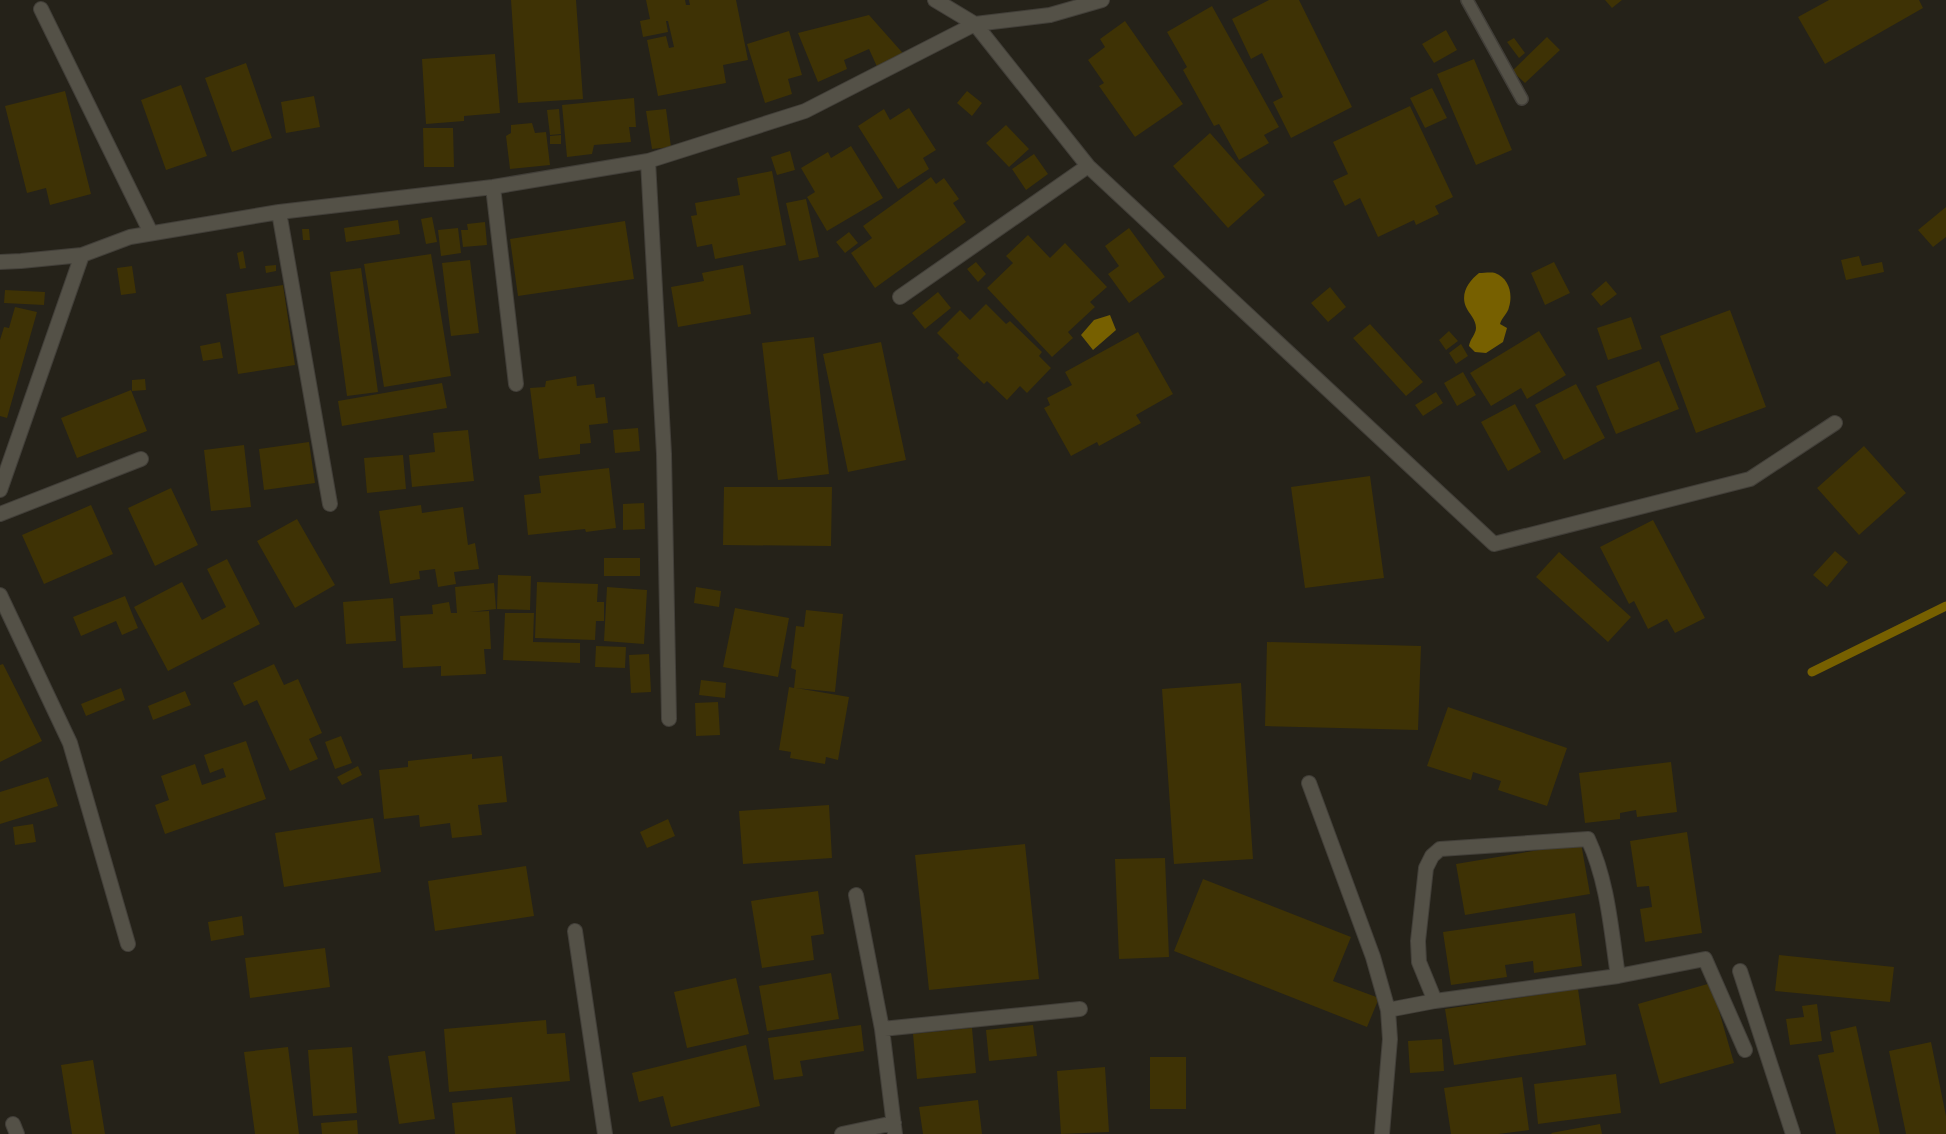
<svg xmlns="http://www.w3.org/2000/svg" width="1946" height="1134" font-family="Figtree,sans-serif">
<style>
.water{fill:#776000}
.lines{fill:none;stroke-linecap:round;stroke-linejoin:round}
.stream{stroke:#776000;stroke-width:9}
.building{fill:#3e3205}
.service-casing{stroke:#423f39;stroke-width:14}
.minor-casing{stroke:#423f39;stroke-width:16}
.service{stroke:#545147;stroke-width:11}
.minor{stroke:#545147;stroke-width:14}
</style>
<rect width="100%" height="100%" fill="#252219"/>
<path class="water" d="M1479,273c5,0 12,-1 16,0 14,5 18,21 14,34 -1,6 -7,10 -9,17l7,4 -4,14 -17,11 -11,-1 -6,-6c1,-7 7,-12 7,-18 0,-9 -7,-14 -10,-21 -6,-14 3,-26 13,-34z
M1110,315l6,15 -23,20 -12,-15 13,-15z"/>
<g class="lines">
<path class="stream" d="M1812,672l134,-66"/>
</g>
<path class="building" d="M511,0h65l7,99 -65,4z
M646,0h39l1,5h4l-1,-5h47l12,60 -25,5 3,18 -68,13 -11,-56 19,-4 3,12 5,-1 -6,-26h-2l2,11 -25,5 -3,-16 10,-2z
M1269,0h30l53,107 -61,31 -18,-36 10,-5 -21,-44 -11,6 -19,-40z
M1605,0h17l-10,8z
M1829,0h90l4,8 -98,56 -27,-47z
M1212,6l67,121 -15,8 5,8 -30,17 -20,-36 -5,2 -31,-56 4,-3 -20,-35z
M869,15l39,44 -29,12 -10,-22 -25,11 3,9 -29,13 -20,-49z
M1125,21l58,83 -48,33 -36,-51 5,-3 -16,-23 17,-13 -5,-8z
M1446,30l11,20 -23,13 -12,-19z
M789,31l13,44 -14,4 4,15 -27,9 -18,-59z
M1547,37l13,13 -35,33 -13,-12z
M1514,38l11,15 -6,5 -12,-16z
M495,54l5,59 -36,3v5l-38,3 -4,-65z
M1474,59l38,91 -36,15 -39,-91z
M246,63l26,75 -40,14 -27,-74z
M181,85l26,71 -41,14 -25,-70z
M1432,88l15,30 -22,10 -15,-30z
M65,91l26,103 -41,11 -4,-17 -19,5 -22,-87z
M967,91l15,12 -10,13 -15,-13z
M314,96l6,31 -34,6 -5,-31z
M634,98l2,29h-7l2,15 -37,3 -2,9 -25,3 -5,-52z
M1410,106l43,91 -18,9 4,8 -23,11 -2,-5 -36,17 -18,-39 -15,8 -12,-25 15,-7 -15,-32z
M909,108l27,42 -13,8 6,11 -31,20 -40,-63 26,-17 6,11z
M559,109l2,25 -11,1 -3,-25z
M666,109l5,38 -19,2 -6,-38z
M532,123l3,10 11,-1 4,33 -40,4 -4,-33 5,-3v-8z
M1006,125l23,24 -20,18 -23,-24z
M423,128h30l1,39h-30z
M1210,133l55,62 -37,33 -55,-62z
M561,135v9h-11v-8z
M851,146l32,52 -56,33 -20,-34 8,-5 -14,-24 27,-16 3,6z
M790,151l5,19 -18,5 -6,-18z
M1034,154l14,20 -22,16 -14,-21z
M772,171l14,74 -71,14 -3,-15 -15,3 -6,-31 6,-1 -2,-12 45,-8 -3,-17z
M931,177l5,7 8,-6 15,21 -6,4 13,19 -91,66 -24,-35 21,-15 -9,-12z
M806,199l13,58 -20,4 -13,-58z
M1946,207v30l-13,10 -15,-17z
M432,217l5,25 -11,2 -5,-25z
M398,220l2,14 -54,8 -2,-14z
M625,221l9,58 -116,17 -8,-57z
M485,222l2,23 -24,2 -2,-17h7l-1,-6z
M458,228l3,25 -20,3 -3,-26z
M1129,228l36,49 -36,26 -21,-29 11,-8 -14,-20z
M302,229h7l1,11h-7z
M849,232l9,11 -13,10 -9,-11z
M1028,235l22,23 15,-15 42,44 -17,15 5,5 -27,25 5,6 -21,19 -65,-69 26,-25 -7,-7z
M243,251l3,17 -6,1 -3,-16z
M431,254l20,122 -67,11 -20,-123z
M1859,256l3,10 20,-4 2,10 -38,8 -5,-20z
M470,260l9,73 -28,3 -9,-73z
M976,262l10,12 -8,8 -11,-13z
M1554,262l16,31 -25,12 -14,-32z
M276,265v6l-10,2 -1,-7z
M743,265l8,49 -73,13 -7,-40 33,-6 -2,-8z
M132,266l4,27 -15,2 -4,-27z
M361,268l17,124 -31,4 -17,-124z
M1606,281l11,13 -16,12 -10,-12z
M283,285l12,80 -57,9 -12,-80z
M1330,287l16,20 -18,15 -17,-19z
M5,290l40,2 -1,13 -40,-2z
M938,292l13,16 -26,21 -13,-16z
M986,304l20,20 4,-3 32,31 -3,4 12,12 -24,25 -7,-7 -13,14 -20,-19 -3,3 -27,-26 2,-3 -22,-22 23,-23 10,10z
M15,307l22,5 -30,106 -7,-2v-76l4,-13 5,1z
M1730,310l36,97 -70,26 -36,-97z
M1631,317l11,32 -34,11 -11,-32z
M1370,324l53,58 -17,14 -53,-58z
M1449,331l9,10 -12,9 -7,-10z
M1539,331l27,44 -39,24 -6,-11 -30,18 -21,-33z
M1138,332l35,62 -37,21 5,8 -42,23 -2,-4 -26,14 -27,-48 6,-3 -3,-7 25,-13 -7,-13z
M814,337l15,137 -51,6 -16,-137z
M220,342l3,16 -20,3 -3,-15z
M881,342l25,118 -58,12 -25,-118z
M1461,344l7,12 -12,8 -7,-11z
M1659,361l20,48 -63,25 -20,-48z
M1463,372l13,23 -19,11 -13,-23z
M576,376l1,10 17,-2 2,14 9,-1 3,26 -19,2 2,18 -11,1v10l-41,5 -9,-71 15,-1 1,-6z
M145,379l1,11 -14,1v-11z
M442,383l5,25 -105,18 -4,-25z
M1576,384l29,54 -41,22 -29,-55z
M131,390l16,41 -70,27 -16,-40z
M1436,392l7,11 -20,13 -8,-11z
M1515,404l26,48 -33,19 -27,-49z
M638,428l2,23 -25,2 -2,-23z
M468,430l6,51 -62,6 -3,-32 26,-3 -2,-19z
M309,442l6,41 -51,7 -5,-41z
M244,445l7,62 -40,4 -7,-61z
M1864,446l42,47 -47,42 -42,-47z
M403,455l3,34 -39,4 -3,-35z
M609,468l7,60 -30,4 -1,-3 -57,6 -4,-40 17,-2 -2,-17z
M1370,476l14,102 -79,10 -14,-101z
M724,487h108l-1,59 -108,-1z
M171,488l27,57 -43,21 -27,-58z
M644,503l1,26 -22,1v-26z
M91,505l22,49 -69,30 -22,-49z
M421,505l1,8 41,-6 5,38 7,-2 4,26 -25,3 2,12 -18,3 -3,-18 -16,2 1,8 -30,5 -11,-73z
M297,519l38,66 -40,23 -38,-67z
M1653,520l52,98 -30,15 -8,-14 -19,10 -14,-28 -5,3 -29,-57z
M1835,551l13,11 -21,25 -14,-12z
M1559,552l72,65 -23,25 -72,-65z
M604,558h36v18h-36z
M227,559l33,65 -92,47 -34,-64 48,-25 20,38 24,-13 -19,-38z
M498,575l33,1 -1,34 -33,-1z
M537,582l61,2 -1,18h7v19h-8l-1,19 -60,-2z
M494,583l2,26 -26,3 19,-1 2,38h-7l2,25 -45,2v-10l-38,2 -3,-52 33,-2 -1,-9 17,-3 2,11h6l-2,-26z
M607,587l40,3 -3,54 -40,-3z
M696,587l25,4 -2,16 -25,-4z
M125,596l13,32 -16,7 -6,-14 -35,15 -8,-19z
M393,598l3,43 -50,3 -3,-42z
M735,608l54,10 -11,59 -55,-10z
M806,610l37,4 -8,78 -39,-4 53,9 -11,63 -12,-3 -1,7 -35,-6 1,-6 -12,-2 10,-63 5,1 2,-18 -5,-2 5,-42 8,1z
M505,613h29l-1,29 47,1v20l-77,-3z
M1267,642l154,4 -3,84 -153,-4z
M596,646l30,1 -1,21 -30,-1z
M649,654l2,38 -20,1 -2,-38z
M3,664l39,77 -42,21v-97z
M274,664l10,21 14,-6 24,54 -13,6 9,20 -28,12 -33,-71 -13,6 -11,-23z
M701,680l25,3 -1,15 -26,-3z
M1241,683l12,176 -79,5 -12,-175z
M121,688l4,12 -39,16 -5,-12z
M185,691l6,14 -38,15 -5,-14z
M718,702l2,33 -24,1 -1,-33z
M1448,707l119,41 -20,58 -49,-16 3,-9 -28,-9 -2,8 -44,-14z
M341,736l11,27 -17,6 -10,-27z
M246,741l20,58 -101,35 -10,-29 14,-5 -8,-24 34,-12 7,21 24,-8 -3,-9 -13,5 -6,-18z
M472,754v5l30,-3 5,46 -29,3 4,30 -30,3 -2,-15 -30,4 -1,-12 -35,4 -5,-49 29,-3v-6z
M1671,762l6,50 -40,5 -1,-7 -16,3v6l-35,4 -6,-50z
M358,766l4,9 -20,10 -5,-8z
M48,777l10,29 -58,18v-32z
M829,805l3,53 -89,6 -4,-53z
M373,818l8,54 -97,15 -9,-54z
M668,819l7,17 -28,12 -7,-16z
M33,824l3,18 -21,3 -2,-18z
M1687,832l15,101 -57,9 -5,-33 12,-2 -3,-21 -12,1 -7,-46z
M1581,843l9,51 -125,21 -9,-51z
M1025,844l14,135 -110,11 -14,-135z
M1165,858l4,99 -50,2 -4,-100z
M526,866l8,50 -99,15 -7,-50z
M1203,879l148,58 -18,44 46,17 -12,29 -193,-76z
M818,891l6,43 -13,2 3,24 -52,8 -11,-67z
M1575,913l7,53 -48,7 -1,-12 -28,4 2,12 -56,8 -8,-53z
M242,916l2,19 -33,6 -3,-19z
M325,948l5,39 -80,11 -5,-40z
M1779,955l115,12 -4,35 -115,-11z
M831,973l8,46 -72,12 -8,-45z
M736,978l13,56 -62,14 -13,-56z
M1711,983l23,80 -74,21 -22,-80z
M1578,989l8,56 -132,20 -9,-56z
M1817,1004l5,37 -32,4 -4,-26 18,-2 -2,-11z
M546,1020l1,14 18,-1 5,48 -121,11 -5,-63z
M861,1025l3,26 -64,10 3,15 -29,4 -6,-42z
M1033,1025l4,31 -48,5 -3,-31z
M1856,1026l24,108h-44l-18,-79 16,-3 -4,-20z
M972,1028l4,45 -59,6 -4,-45z
M1442,1039l2,32 -34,2 -2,-32z
M1931,1042l15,74v18h-40l-17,-83z
M746,1045l14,61 -89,21 -8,-31 -24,6 -7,-29z
M288,1047l11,87h-44l-11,-82z
M352,1047l5,66 -44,3 -5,-66z
M425,1051l10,68 -36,5 -11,-68z
M1150,1057h36v52h-36z
M93,1060l12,74h-33l-11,-69z
M1105,1067l4,65 -48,2 -4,-63z
M1616,1074l5,39 -83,11 -4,-40z
M1522,1077l7,53 -31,4h-47l-7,-46z
M512,1097l4,37h-61l-3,-31z
M978,1100l4,34h-59l-4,-27z
M357,1120l1,14h-36l-1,-11z
M1600,1124l2,10h-50l-1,-1z"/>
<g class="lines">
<defs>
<path id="service" d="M1467,0l55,99"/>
<path id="minor" d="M935,0l40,24 113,142 406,378 256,-65 85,-56
M41,9l110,224
M648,161l16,293 5,265
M493,187l23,197
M279,212l51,292
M0,262l21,-1 61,-6 48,-18 149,-25 214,-25 155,-26 157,-50 170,-87 75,-9 52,-15
M900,297l188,-131
M0,490l82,-235
M0,514l141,-55
M0,595l70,148 58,201
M1309,783l64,174 15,53 2,29 -8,95
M856,895l26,134 13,105
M575,931l30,203
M1740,971l53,163
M1435,1001l-16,-39 -1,-21 8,-73 6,-12 8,-7 148,-10c20,43 23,91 30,137
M1388,1010l47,-9 183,-25 87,-17 40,91
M882,1029l198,-20
M13,1124l4,10
M842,1134l52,-11"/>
</defs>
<use href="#service" class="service-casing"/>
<use href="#minor" class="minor-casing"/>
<use href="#service" class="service"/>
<use href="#minor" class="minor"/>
</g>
</svg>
